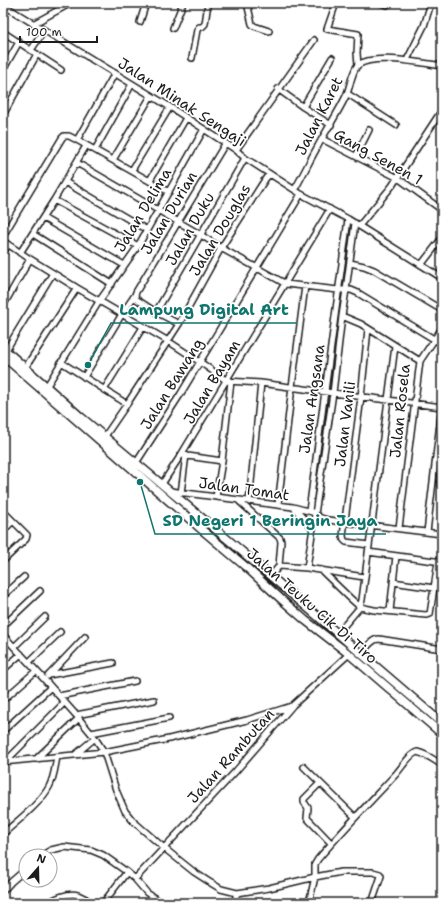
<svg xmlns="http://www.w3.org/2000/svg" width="445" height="906" font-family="'Shantell Sans',sans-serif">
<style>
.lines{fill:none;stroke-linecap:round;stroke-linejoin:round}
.street-casing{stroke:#1c1c1c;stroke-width:8}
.secondary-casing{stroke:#1c1c1c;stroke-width:10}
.street{stroke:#fff;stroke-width:5}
.secondary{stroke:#fff;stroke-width:7}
.labels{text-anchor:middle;stroke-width:3.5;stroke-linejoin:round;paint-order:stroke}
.street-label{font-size:15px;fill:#1c1c1c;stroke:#fff}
.leader{fill:none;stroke:#0f766e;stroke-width:1.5}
.callout-dot{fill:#0f766e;stroke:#fff;stroke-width:1.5}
.callout-label{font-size:16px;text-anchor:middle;font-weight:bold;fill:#0f766e;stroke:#fff;stroke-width:3.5;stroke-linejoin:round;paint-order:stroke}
</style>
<rect width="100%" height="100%" fill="#fff"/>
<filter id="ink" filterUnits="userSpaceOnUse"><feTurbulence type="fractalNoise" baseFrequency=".025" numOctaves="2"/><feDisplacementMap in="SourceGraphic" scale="8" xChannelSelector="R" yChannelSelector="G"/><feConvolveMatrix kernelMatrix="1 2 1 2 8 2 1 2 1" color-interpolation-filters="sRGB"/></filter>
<g filter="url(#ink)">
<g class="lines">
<defs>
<path id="street" d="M247,3l5,21 2,2 15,5
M336,3l-9,26 31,5 -1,19 1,12
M381,3l6,2
M290,4v-1
M3,5l167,102 66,43 9,8 56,36 47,25 94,59
M140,22l6,-19
M33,24l38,-21
M173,28l10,-25
M3,32l58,38
M31,50l13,-19
M192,58l5,-28 2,-3h3l3,-3 3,-21
M407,60l17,-34 7,-23
M3,70l16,-28
M278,89l25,18 28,18
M348,94l48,31
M303,107l29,-49
M3,115l34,-61
M322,139l76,39 44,32
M77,140l38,-67
M95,150l37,-66
M236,150l78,-110
M356,156l13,-26
M113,160l38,-64
M77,163l124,72 20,13 65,36 52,6h13l7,3 84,51
M132,170l38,-63
M150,180l36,-62
M65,182l82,48
M295,189c8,-14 15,-29 23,-43 9,-17 20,-33 28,-50 4,-8 6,-26 12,-31 17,-12 64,-2 84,1
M54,200l84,46
M43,218l81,47
M359,226l33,-40 50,-76
M33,234l79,50
M3,236l59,-98 2,-2h5l8,4 92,52
M3,241l27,18 47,29 91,53 32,21 27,19 34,2 72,10 109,14
M3,253l5,-8
M20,253l34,-53 32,-54
M350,263l14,3 10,4 68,40
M421,265l21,-27
M135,295l1,4 20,13 23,12
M3,306l27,-47
M156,312l89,-154
M342,316l19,8 59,37 -21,167
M368,329l-7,68 -18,139 1,4 2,2 23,3
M6,350l47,-77
M420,361l22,-33
M61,362l66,42
M25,368l52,-80
M84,377l38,-63 13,-19 1,-3 89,-148
M45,389l55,-89 38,-54 66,-117
M104,390l39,-63
M103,439l24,-35 41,-63 11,-17 42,-76 45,-70 4,-4
M181,455l41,6
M136,463l44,-68 121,-201
M162,484l19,-29 149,-246
M170,491l123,16 19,5 9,6 7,2 114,14
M181,493l5,-38
M216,497l6,-36 9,-80
M239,501l41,37 1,4 -2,24
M249,502l12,-119
M278,505l14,-118 13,-101
M294,508l18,20
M3,511l24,24 -1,4 -23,22
M309,511l39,-292
M3,531l10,-10
M427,532l15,-126
M368,552l74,10
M307,568l26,-175 9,-77 4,-26 9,-67
M321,570l29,28 10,9 14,3 52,5 4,-1 8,-52
M271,576l8,-10 28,2 57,9
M393,582l41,6
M3,596l21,-19
M390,611l6,-55
M3,626l37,-35
M337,634l23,-27 2,-7 33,-254
M3,635l40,43 33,37 19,23 9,14 12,38 9,21 8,10 31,27 30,24 17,11 10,6 16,4 32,-5 46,-11 26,-5h32l7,2 1,2 -9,27
M3,644l5,-4
M14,647l31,-30
M361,654c5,-5 10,-15 18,-15l63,10
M29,662l31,-30
M3,670l18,-16
M49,675l64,-12
M48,676l37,-39
M59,696l76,-15
M3,700l33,-29
M76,715l78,-15
M3,731l48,-44
M91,733l78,-15
M76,754l19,-16
M36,759l43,-41
M3,762l101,-10 65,-13 78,-19 45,-14
M5,762l60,-60
M304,767l51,50
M320,783l-16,16v3l4,6 -1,10 24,25
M3,834c14,-13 37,-30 46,-47 5,-9 6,-20 8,-30
M41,856l10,-6 13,-3 27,3 12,5 24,17 8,7 12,14 15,10
M135,879l100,-107 58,-67 56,-51
M3,891l8,-9 15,-13
M47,903c9,-5 21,-11 31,-8 5,2 10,5 14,8
M103,903l24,-31
M234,903l3,-10
M309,903l6,-26v-13l3,-5c25,-29 52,-57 78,-85 6,-7 14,-20 21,-22 10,2 17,8 25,13"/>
<path id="secondary" d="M3,348l78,69 151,126 210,180
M3,356l198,173 45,38 35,32 24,21 44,34 93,80"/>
</defs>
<use href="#street" class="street-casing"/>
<use href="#secondary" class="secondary-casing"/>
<use href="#street" class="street"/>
<use href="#secondary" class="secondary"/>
</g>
</g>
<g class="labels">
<g class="street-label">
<text transform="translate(182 102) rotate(33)" y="5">Jalan Minak Sengaji</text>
<text transform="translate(319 116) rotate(-63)" y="5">Jalan Karet</text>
<text transform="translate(378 157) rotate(29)" y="5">Gang Senen 1</text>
<text transform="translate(143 210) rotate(-59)" y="5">Jalan Delima</text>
<text transform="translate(169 213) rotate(-59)" y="5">Jalan Durian</text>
<text transform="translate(190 229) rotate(-60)" y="5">Jalan Duku</text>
<text transform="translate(220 230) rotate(-59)" y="5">Jalan Douglas</text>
<text transform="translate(212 382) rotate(-59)" y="5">Jalan Bayam</text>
<text transform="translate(172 384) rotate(-58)" y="5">Jalan Bawang</text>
<text transform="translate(312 399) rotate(-82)" y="5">Jalan Angsana</text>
<text transform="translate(400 411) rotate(-84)" y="5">Jalan Rosela</text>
<text transform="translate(345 424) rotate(-83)" y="5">Jalan Vanili</text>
<text transform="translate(244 489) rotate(8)" y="5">Jalan Tomat</text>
<text transform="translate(312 606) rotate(41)" y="5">Jalan Teuku Cik Di Tiro</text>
<text transform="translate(231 756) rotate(-48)" y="5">Jalan Rambutan</text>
</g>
</g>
<path class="leader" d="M88 365L111 323H297M140 482L155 534H386"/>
<g class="callout-dot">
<circle cx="88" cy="365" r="4"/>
<circle cx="140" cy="482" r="4"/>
</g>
<g class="callout-label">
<text x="204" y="315">Lampung Digital Art</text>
<text x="270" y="526">SD Negeri 1 Beringin Jaya</text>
</g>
<rect width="445" height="906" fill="none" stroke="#fff" stroke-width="16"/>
<rect x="8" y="8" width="429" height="890" fill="none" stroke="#1c1c1c" stroke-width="1.5" filter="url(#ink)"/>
<g transform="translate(38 868) rotate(20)"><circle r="19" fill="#ffffff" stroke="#a4a4a4"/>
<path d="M0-3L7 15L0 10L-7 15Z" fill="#1c1c1c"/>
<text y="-6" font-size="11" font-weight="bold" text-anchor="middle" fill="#1c1c1c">N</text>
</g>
<path d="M20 36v6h77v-6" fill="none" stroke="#1c1c1c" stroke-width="2"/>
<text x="26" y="36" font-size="12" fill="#1c1c1c" stroke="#ffffff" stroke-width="3" paint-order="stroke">100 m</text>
</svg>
